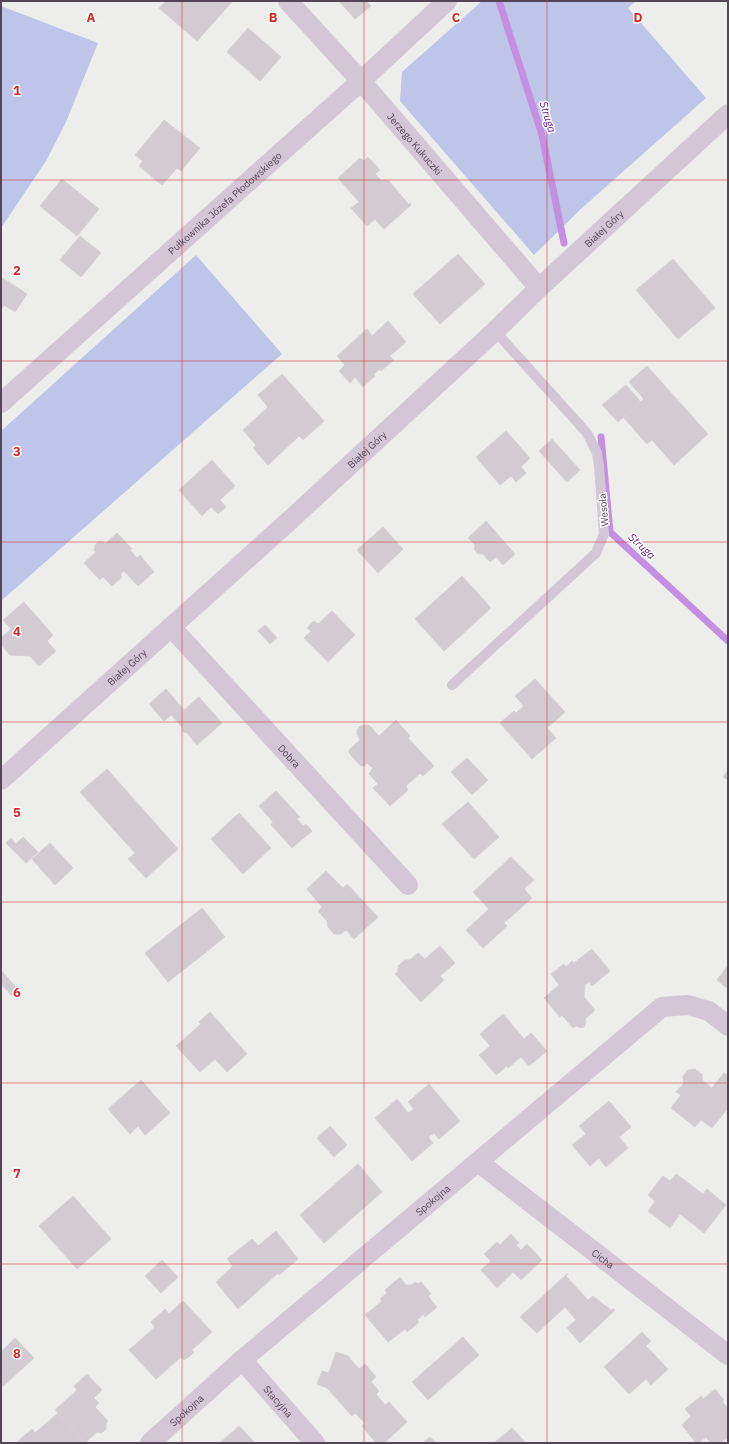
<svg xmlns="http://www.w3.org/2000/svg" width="729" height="1444" font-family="'IBM Plex Sans',sans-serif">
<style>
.green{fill:#bec5e8}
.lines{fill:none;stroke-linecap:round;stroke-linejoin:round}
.stream{stroke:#c48fe0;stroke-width:7}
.building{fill:#d2ccd2;stroke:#d7d0d6}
.service{stroke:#d3c6d5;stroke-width:10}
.minor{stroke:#d3c6d5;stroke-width:20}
.grid{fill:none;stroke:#d62828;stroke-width:1;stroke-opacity:0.55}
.labels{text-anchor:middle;stroke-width:3;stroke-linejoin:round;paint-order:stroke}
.street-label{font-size:10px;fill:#554657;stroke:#fff}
.water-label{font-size:11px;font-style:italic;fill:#6a1c94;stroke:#fff}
.grid-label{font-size:13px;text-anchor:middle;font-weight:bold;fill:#d62828;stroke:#fff;stroke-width:3;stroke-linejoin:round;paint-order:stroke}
</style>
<rect width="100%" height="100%" fill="#edeeec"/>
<path class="green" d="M482,1h154l-8,7 78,90 -124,110 -48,47 -134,-154 2,-29z
M1,6l97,37 -32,79 -20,39 -45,67z
M196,255l86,99 -281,247v-170z"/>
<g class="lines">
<path class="stream" d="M499,1l43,134 22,108
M601,437l9,95 118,109"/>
</g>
<path class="building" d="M166,1h66v1l-35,39 -38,-33z
M339,1h27l5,5 -16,13z
M248,28l33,29 -21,24 -33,-29z
M164,120l36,28 -19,23 -4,-3 -15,17 -23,-19 4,-5 -8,-6z
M368,157l12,13 -5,4 7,7 3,-1 4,1 20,24 1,-2 1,2 -27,24 -9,-10 -8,7 -16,-18 8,-6 -21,-24 22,-20 4,3z
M62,179l37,30 -22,27 -37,-30z
M80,236l21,17 -20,24 -21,-17z
M458,254l27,30 -45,40 -27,-30z
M673,259l42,49 -37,31 -42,-49z
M1,277l26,17 -12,18 -11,-7 -3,5z
M388,321l18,21 -16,14 4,4 -13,11 -1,-2 -6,5 1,2 -12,11 -8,-10 -5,6 -11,-12 6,-6 -8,-9 30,-27 5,7z
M647,366l61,68 -34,31 -22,-25 -5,4 -24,-27 21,-18 -15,-17z
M282,374l42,47 -21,19 -4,-4 -31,29 -15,-17 3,-3 -13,-15 25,-23 -10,-12z
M626,385l15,17 -23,20 -16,-17z
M506,431l24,27 -9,9 5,6 -10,9 -5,-6 -11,9 -24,-28z
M552,439l28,31 -13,12 -28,-31z
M212,460l23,26 -15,14 6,7 -8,7 -7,-7 -9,9 -23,-26z
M486,521l29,33 -12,11 -7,-8 -6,5 -7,-8h-5l-4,-5 1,-4 -7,-7z
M383,527l20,22 -25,24 -21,-23z
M117,533l15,16 -2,1 7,8 3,-3 14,17 -16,14 -14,-15 -4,4 2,2 -10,9 -9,-9 -3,3 -16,-17 12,-11 -2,-2 1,-5 3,-3h5l2,2z
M462,576l29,32 -47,43 -29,-32z
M24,602l29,33 -6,6 9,10 -17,15 -9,-10 -20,-1 -9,-10v-7l10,-9 -8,-9z
M332,611l23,24 -27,27 -24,-24 7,-7 -4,-3 7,-7 4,3z
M265,625l12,13 -7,6 -12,-13z
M535,679l30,33 -18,16 9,10 -24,21 -32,-36 14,-12 2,2 8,-7 -9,-10z
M166,689l18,21 15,-13 23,26 -25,22 -10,-12 -4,-1 -1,-5 -11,-12 -7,6 -15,-17z
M396,720l14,16 -2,2 26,28 -11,10 -3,-3 -14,13 2,4 -18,16 -17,-18 5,-4 -9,-10 4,-6 -6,-5 -3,3h-3l-12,-13v-3l11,-10 -3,-6v-4l3,-4 9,-1 10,11z
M467,758l21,22 -16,15 -21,-23z
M107,769l71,80 -32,29 -18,-19 7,-6 -55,-61z
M728,770v10l-5,-3z
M276,791l24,26 -3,2 6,7 3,-2 6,7 -20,17 -21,-23 2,-3 -14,-16z
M468,802l31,35 -25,22 -32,-35z
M239,813l32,35 -28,26 -32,-35z
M23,837l15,15 -12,11 -20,-20 5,-5 5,6z
M50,843l23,25 -18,17 -23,-26z
M511,857l23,23 -10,9 8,9 -28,25 3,3 -24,22 -17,-18 23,-21 -16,-17z
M326,871l17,17 4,-4 31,33 -24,22 -8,-9 -5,4h-7l-6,-7 -1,-6 -9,-10 4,-4 -15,-18z
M202,908l23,29 -57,45 -23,-29z
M440,946l15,17 -15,13 4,4 -23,22 -26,-28 3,-3v-5l7,-6h5l8,-7 7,6z
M592,949l18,22 -18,15 -3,-4 -4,3 -1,12 11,13 -10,9 1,3 -2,5 -3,1 -5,-2 -3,2 -11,-13 -2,2 -16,-19 15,-13 -8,-11 13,-10 2,3 6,-6 2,2z
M728,965v24l-11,-9z
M1,970l18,21 -7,5 -11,-12z
M210,1012l37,42 -20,18 -12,-13 -15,13 -24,-26 25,-22 -2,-2z
M503,1014l21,25 7,-6 16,18 -18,15 -8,-9 -13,11 -1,-2 -11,9 -17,-20 11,-9 -10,-12z
M695,1069l7,5v6l10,8 12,-15 4,2v33l-16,20 -11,-8 -6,7 -24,-19 10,-13 -5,-3 8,-9 -1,-7 5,-6z
M141,1080l29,33 -25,22 -7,-9 -8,8 -22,-25z
M429,1084l31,37 -21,18 -5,-6 -6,4 5,6 -21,18 -37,-43 22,-19 11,14 6,-4 -6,-7z
M609,1101l22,26 -12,10 9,11 -22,19 -7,-9 -9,8 -18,-21 14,-11 -7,-8z
M330,1126l17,19 -13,12 -17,-19z
M358,1164l24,28 -58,51 -24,-28z
M676,1174l27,20 4,-5 19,16 -22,28 -24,-19 -10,14 -22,-17 7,-10 -7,-6 15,-19 7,5z
M73,1196l38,43 -34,30 -38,-43z
M276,1231l22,28 -19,16 -1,-2 -40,36 -22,-27 17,-16 -6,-7 25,-20 6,7z
M511,1234l8,9 -3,2 5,5 6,-6 15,16 -21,20 -8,-8 -16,16 -16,-18 10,-9 -7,-7 13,-12 3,3z
M162,1260l16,17 -17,16 -16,-17z
M568,1273v1l-2,2 22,24 5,-4 18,14 2,-1 2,1 -35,33 -13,-15 9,-8 -11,-13 -28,26 -17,-16z
M400,1277l6,8h5l5,-3 2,2 3,-2 10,12 -3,2 9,11 -12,10 -1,-3 -7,6 2,2 -12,10 -2,-3 -17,13 -23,-27 17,-14 -2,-2 7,-6 -2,-3z
M183,1301l29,31 -20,18 2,2 -4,4 -6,4 -3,-3 -25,22 -27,-29 26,-23 -4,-5 14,-13 4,5z
M642,1332l9,9 -5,5 22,23 -17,16 -5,-6 -17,15 -25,-27z
M463,1337l16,18 -51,45 -16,-18z
M15,1338l19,20 -33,30v-36z
M336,1352l12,4 11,13 6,-5 11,13 -5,5 8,9 -3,3 9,11 4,-3 18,20 -23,21h-8l-14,-17 3,-3 -10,-10 -3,3 -25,-28 -10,-4 5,-13 7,2z
M87,1374l15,16 -8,8 5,5 -4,4 13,14 -2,3v5l-4,4 -5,-1 -12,11 -30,-33 22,-20 -3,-4z
M715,1389l9,11 -2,1 5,6 1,-1v31l-7,6h-10l-5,-6 -8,6h-2l-14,-18 9,-9 -6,-7 16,-13 2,3z
M58,1413l27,30h-65l-2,-2 14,-12 3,4z
M239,1426l16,17h-35z
M512,1428l14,15h-32z
M430,1437l6,6h-13z"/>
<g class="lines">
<path class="service" d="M452,685l144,-132 8,-19 -5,-68 -2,-13 -10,-20 -92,-102"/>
<g class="minor">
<path id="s1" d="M288,1l73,80 178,207"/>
<path id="s2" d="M1,403l360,-322 86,-80"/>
<path id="s3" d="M171,627l237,258"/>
<path id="s4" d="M1,780l287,-258 207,-191 44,-43 189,-174"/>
<path id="s5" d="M478,1162l250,193"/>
<path id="s6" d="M242,1360l73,83"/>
<path id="s7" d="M150,1443l92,-83 420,-353 26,-2 21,6 19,15"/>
</g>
</g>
<path class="grid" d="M182,1v1442M364,1v1442M547,1v1442M1,180h727M1,361h727M1,542h727M1,722h727M1,902h727M1,1083h727M1,1264h727"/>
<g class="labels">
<g class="street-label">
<text dy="4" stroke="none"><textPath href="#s1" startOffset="191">Jerzego Kukuczki</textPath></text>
<text dy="4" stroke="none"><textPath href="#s2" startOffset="300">Pułkownika Józefa Płodowskiego</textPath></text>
<text dy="4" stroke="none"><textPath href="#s4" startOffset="817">Białej Góry</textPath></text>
<text dy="4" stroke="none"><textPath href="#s4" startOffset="493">Białej Góry</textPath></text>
<text transform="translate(603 510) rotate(-95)" y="4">Wesoła</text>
<text dy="4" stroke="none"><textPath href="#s4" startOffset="169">Białej Góry</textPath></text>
<text dy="4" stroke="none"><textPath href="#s3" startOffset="175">Dobra</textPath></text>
<text dy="4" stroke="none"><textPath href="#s7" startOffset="373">Spokojna</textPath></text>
<text dy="4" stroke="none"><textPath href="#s5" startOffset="158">Cicha</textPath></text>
<text dy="4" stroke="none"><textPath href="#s6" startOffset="55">Stacyjna</textPath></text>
<text dy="4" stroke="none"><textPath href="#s7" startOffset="49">Spokojna</textPath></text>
</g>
<g class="water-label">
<text transform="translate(548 117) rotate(73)" y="4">Struga</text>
<text transform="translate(642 546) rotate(43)" y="4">Struga</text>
</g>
</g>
<g class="grid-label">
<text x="91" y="22">A</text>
<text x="273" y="22">B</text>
<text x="456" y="22">C</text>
<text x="638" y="22">D</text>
<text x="17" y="95">1</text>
<text x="17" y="275">2</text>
<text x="17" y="456">3</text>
<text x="17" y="636">4</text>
<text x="17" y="817">5</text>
<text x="17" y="997">6</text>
<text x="17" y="1178">7</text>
<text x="17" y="1358">8</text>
</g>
<rect width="729" height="1444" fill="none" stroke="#554657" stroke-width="4"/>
</svg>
